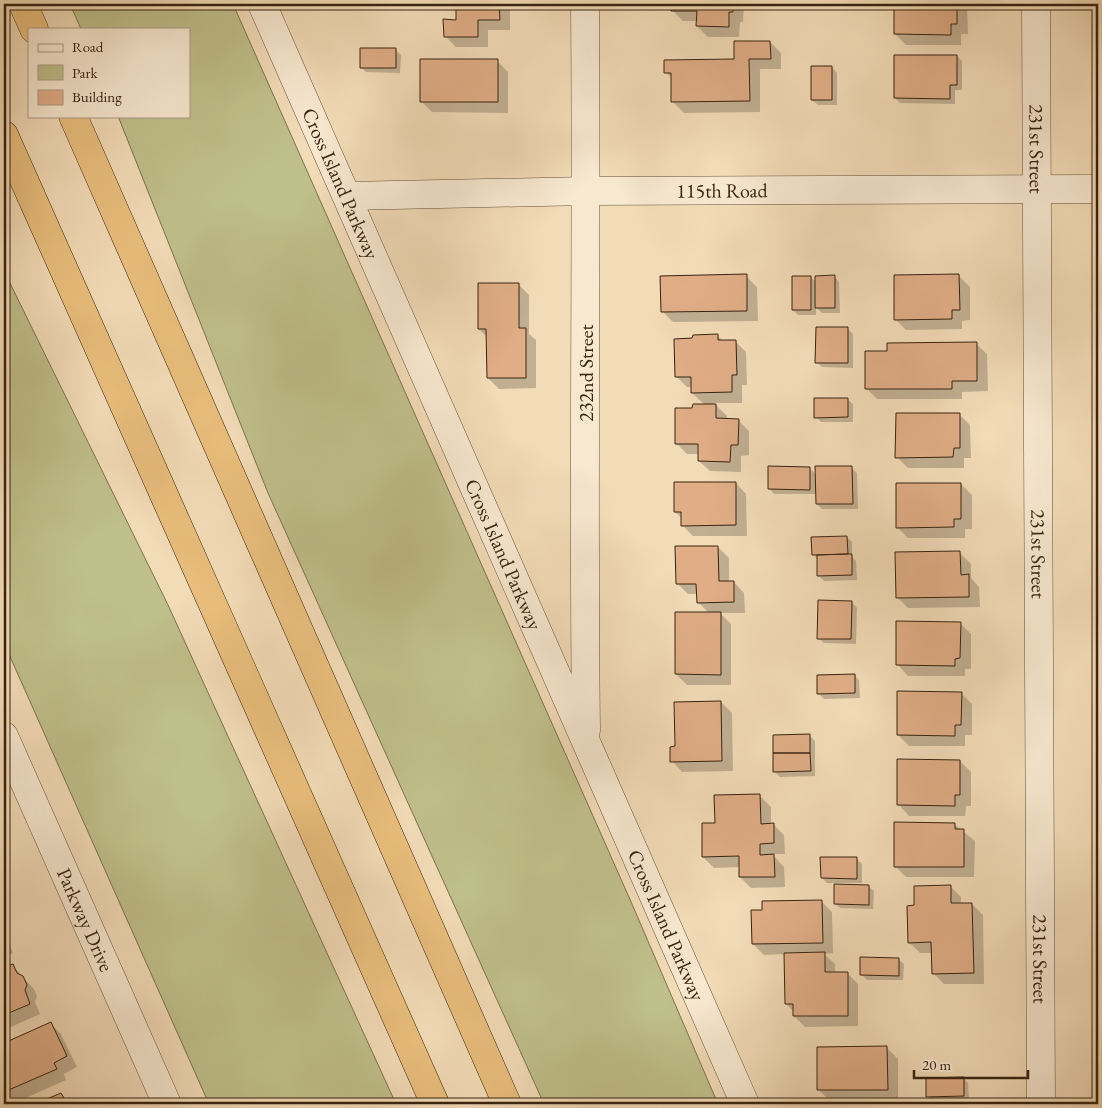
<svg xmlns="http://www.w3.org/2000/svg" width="1102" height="1108" font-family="'EB Garamond',serif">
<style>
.green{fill:#bfbf8b;stroke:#7c724e}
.shadow{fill:#0003}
.building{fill:#e0ad86;stroke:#382410}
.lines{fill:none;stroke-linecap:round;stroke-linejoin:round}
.street-casing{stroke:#66523a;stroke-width:29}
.highway-casing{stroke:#382410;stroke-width:29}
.street{stroke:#f7e8d0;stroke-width:28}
.highway{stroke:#e9be7c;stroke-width:28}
.labels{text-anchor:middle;stroke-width:4.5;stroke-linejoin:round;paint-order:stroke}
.street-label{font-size:20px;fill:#382410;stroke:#f7e8d0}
</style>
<rect width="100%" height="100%" fill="#f2dbb7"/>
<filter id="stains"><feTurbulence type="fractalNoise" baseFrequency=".004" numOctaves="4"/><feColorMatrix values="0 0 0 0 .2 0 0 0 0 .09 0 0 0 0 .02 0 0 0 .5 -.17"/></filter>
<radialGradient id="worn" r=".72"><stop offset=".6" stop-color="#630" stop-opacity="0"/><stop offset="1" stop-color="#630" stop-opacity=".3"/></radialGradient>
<path class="green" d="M70,4h163l399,900 86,200h-174l-276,-611 -150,-377h71v-87h-108z
M4,271l164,334 228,499h-187l-205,-461z"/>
<path class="shadow" d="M458,4h52v26h-22v17h-32l-11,-11 13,-15z
M673,4h71l-1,18h-3l-1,15h-31l-11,-11 1,-5h-15l-11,-11z
M895,4h72l1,30h-7v11h-55l-11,-11z
M770,42l11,11v16h-21v43l-76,1 -11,-11v-23l-8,-7 70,-12z
M395,49l6,6 -1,18 -34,-1 -5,-5z
M957,56l5,5v29h-7v14l-55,-1 -5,-5z
M497,61l11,11v41l-76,-1 -11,-11z
M832,67l5,6v32h-19l-6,-5z
M746,276l11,11 1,34 -85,1 -11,-11z
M834,276l5,6 1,31h-18l-6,-6v8h-18l-5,-5 18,-33 5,5z
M959,276l11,11v33l-8,1v8l-56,1 -11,-11z
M518,284l11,11v39l7,6v48l-37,1 -11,-11 -1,-41 -8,-8z
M848,329l5,5v34l-31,-1 -6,-5z
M718,336l5,5h12l11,11 1,33h-5v18h-28l13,13v4h11l11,11v24l-8,1v16l-31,-1 -11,-10v-7h-12l-11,-11 17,-33 12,-5 -13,-12v-6h-5l-11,-11z
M976,344l11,10 1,37 -26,1v7h-85l-11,-11 22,-35z
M847,399l6,5v18h-32l-5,-5z
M959,414l11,11 1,33h-7v10h-56l-11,-11z
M809,468l8,7 35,-7 5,5 1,36h-36l-5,-5v-10h-43l-5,-6z
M736,483l10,11 1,42h-54l-11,-11 1,-6 -8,-7z
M961,484l11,11v34h-7v9h-57l-11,-11z
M847,537l5,5v15l4,4 1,19 -33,1 -5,-5 -1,-16 -5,-6z
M718,547l11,11v24h5l10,11 1,20h-25l11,11v61h-44l-11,-11 33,-61 -11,-11v-8h-10l-11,-11z
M960,553l11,11v14l8,9 1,20 -72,1 -11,-11z
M852,602l5,6 -1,36 -32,-1 -6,-5z
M960,623l11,11v35h-6v7h-57l-10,-11z
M854,675l5,5 1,18 -36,1 -6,-6z
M961,693l11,11v31h-7v11h-56l-11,-11z
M721,702l11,11 1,58 -51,1 -10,-11 4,-13z
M809,735l6,6v35l-35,1 -5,-5z
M960,761l11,11v34h-5l-1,10h-56l-10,-11z
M760,796l11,11v17h2l11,11 1,19h-13l12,13 1,20 -34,1 -11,-11v-10l-26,1 -11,-11 13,-33z
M954,824l21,17 -1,36h-68l-11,-11z
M857,859l5,5v19h-35l-5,-5z
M868,886l6,5 -1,18 -33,-1 -5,-5z
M950,886l11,11v8l11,-1 11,11 1,69h-40l-11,-11v-20h-13l-11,-11 6,-35z
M821,901l11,11 1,41 -9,1 11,10v9h12l11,11v42l-53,1 -11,-11v-4l-8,-8v-50l-22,1 -11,-11 10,-33z
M4,932l9,21 -9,4z
M898,959l6,5 -1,16h-36l-6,-6z
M12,965l22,24 3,7 -2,6 5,12 -36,16v-61z
M50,1023l11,11 16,33 -13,7 2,6 -54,24h-5l-3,-3v-57z
M887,1048l11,11v41l-68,1 -11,-11z
M963,1078l5,5 1,18h-36l-5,-5z
M61,1094l6,6 3,-1 5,5h-37z"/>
<path class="building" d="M456,4h43l1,16h-22v17h-34l-1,-18 13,1z
M671,4h62v8h-4v15l-33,-1 1,-15h-26z
M894,4h63v20h-6v11l-57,-1z
M734,41h36l1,18h-22l1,42 -79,1v-29h-7v-13l70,-1z
M360,48h36v20h-36z
M894,55h63v30h-7v14l-56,-1z
M420,59h78v43h-78z
M811,66h21v34h-21z
M747,274v37l-86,1 -1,-36z
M959,274l1,36h-8v9l-58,1v-45z
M835,275v33h-20v-32z
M792,276h19v34h-19z
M478,283h41v45h7v50h-39l-1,-49h-8z
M816,327h32v36h-33z
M718,334v6h18l1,35h-5v17l-41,1v-16h-16l-1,-38 18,-1 1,-3z
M977,342v39h-25v8h-87v-38h22v-8z
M814,398h34v19l-34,1z
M693,404h23v14l23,1 -1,26h-7l-1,17 -32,-1v-17h-23v-36h17z
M896,413h64v35h-6l-1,9 -58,1z
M768,466l42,1v23l-42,-1z
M815,466h37l1,38h-37z
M674,482h62v43l-55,1v-14h-7z
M896,483h65v36h-7v8l-58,1z
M847,536l1,18 -36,1 -1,-18z
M675,546h43l1,35h15v21l-37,1 -1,-19h-20z
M960,551l1,24 8,-1v23l-73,1 -1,-46z
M848,554h4v21l-35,1v-21z
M818,600l34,1 -1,38h-34z
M675,612h46v63l-46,-1z
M896,621l65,1 -1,36 -5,1v7l-59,-1z
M855,674v19l-38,1v-19z
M897,691l65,1 -1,33h-6v11l-58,-1z
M721,701l1,60 -52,1v-15l5,-1 -1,-44z
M810,734v19h-37v-18z
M773,753h37l1,18 -38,1z
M897,759l63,1v35h-5v11l-58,-1z
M760,794l1,30 13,-1v20l-14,1v11l14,-1 1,23h-36v-21l-37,1v-34h13l-1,-28z
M894,822l61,1v6h9v38h-70z
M820,857h37v22l-36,-1z
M834,884l35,1v20l-35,-1z
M951,885v18h21l2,70 -42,1 -1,-32 -23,1 -1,-37 7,-1v-19z
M822,900l1,43 -71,1 -1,-34h11v-9z
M825,952v20h23v44h-55v-12h-8l-1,-51z
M860,957l39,1v18l-39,-1z
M13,964l4,9 6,3 4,9 -2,5 5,14 -26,11v-48z
M51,1022l16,34 -13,7 3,6 -53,23v-49z
M887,1046l1,44h-71v-43z
M964,1077v19l-38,1v-19z
M61,1093l4,7 5,-2 3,6h-38z"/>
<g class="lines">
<defs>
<g id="street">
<path id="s1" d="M262,4l483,1100"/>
<path d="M585,4c2,242 -2,484 1,726"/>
<path id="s2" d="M1036,4l5,1100"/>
<path id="s3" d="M347,196l240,-5 511,-2"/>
<path id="s4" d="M4,736l163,368"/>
</g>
<path id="highway" d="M23,4l11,25
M73,116l434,988
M4,135l431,969"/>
</defs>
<use href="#street" class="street-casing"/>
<use href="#highway" class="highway-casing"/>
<use href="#street" class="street"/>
<use href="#highway" class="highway"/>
</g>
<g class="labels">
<g class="street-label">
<text dy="7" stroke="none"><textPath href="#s2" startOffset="145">231st Street</textPath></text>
<text dy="7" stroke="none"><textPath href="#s1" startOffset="196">Cross Island Parkway</textPath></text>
<text dy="7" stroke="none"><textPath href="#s3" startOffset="375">115th Road</textPath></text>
<text transform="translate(586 373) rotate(-90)" y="7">232nd Street</text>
<text dy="7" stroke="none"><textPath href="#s1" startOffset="601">Cross Island Parkway</textPath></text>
<text dy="7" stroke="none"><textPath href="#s2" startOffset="550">231st Street</textPath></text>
<text dy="7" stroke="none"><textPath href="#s4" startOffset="201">Parkway Drive</textPath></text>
<text dy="7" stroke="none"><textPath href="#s1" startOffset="1006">Cross Island Parkway</textPath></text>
<text dy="7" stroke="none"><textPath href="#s2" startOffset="955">231st Street</textPath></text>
</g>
</g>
<rect width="1102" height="1108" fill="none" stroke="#f2dbb7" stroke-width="20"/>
<rect x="5" y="5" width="1092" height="1098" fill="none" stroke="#382410" stroke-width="2.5"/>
<rect x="10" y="10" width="1082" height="1088" fill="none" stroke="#382410"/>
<rect x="28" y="28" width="162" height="90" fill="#f7e8d0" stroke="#ab9a83"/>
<rect x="38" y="44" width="25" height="8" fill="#f7e8d0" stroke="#ab9a83"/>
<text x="72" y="52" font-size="15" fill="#382410">Road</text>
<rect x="38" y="65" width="25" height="15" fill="#bfbf8b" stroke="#ab9a83"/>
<text x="72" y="78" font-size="15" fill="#382410">Park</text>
<rect x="38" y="90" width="25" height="15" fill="#e0ad86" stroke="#ab9a83"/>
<text x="72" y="102" font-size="15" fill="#382410">Building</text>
<path d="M914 1070v8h114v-8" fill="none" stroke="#382410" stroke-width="2.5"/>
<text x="922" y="1070" font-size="15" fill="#382410" stroke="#f7e8d0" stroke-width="4" paint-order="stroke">20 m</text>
<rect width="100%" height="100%" filter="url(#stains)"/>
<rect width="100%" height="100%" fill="url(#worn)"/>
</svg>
